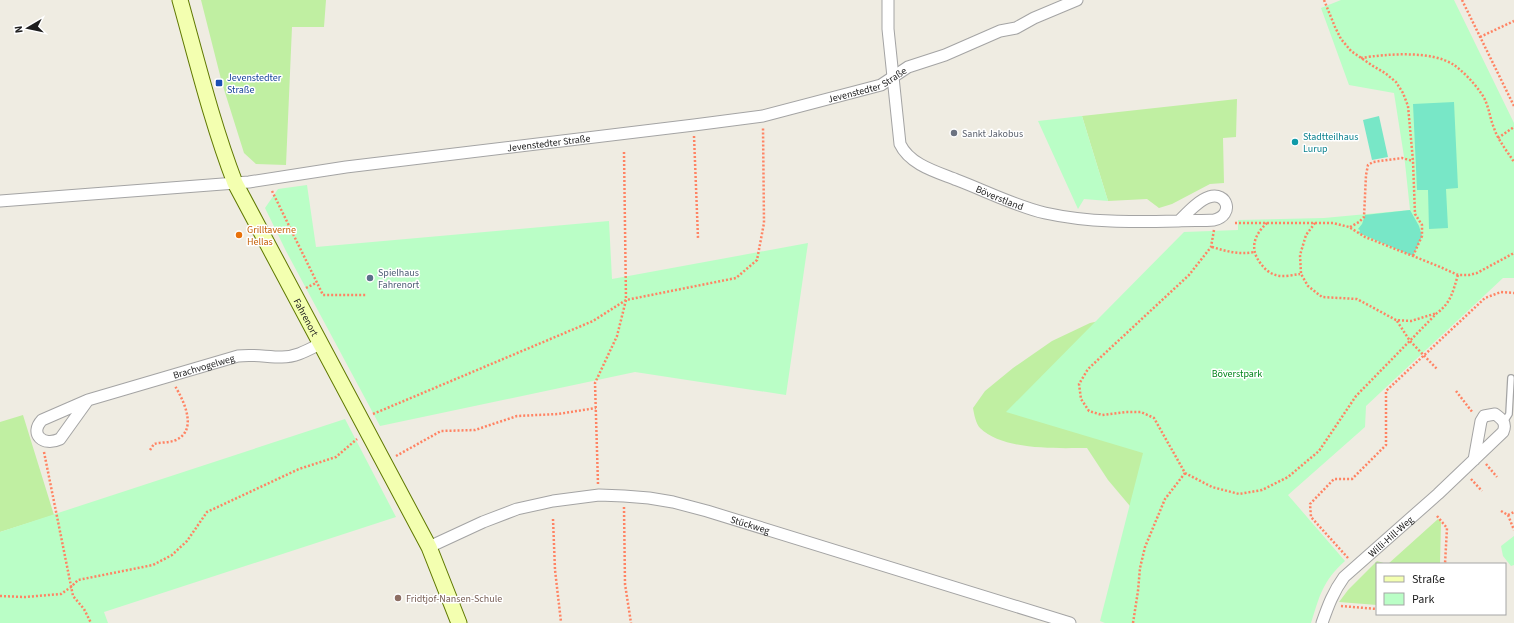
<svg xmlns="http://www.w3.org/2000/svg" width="1514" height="623" font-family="'Source Sans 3',sans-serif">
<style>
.grass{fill:#c0efa2}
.park{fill:#bafec6}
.pitch{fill:#78e7c7}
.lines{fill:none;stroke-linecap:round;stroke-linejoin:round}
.lane-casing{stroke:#a4a4a4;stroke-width:8}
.street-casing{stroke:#a4a4a4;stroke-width:13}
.secondary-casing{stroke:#5f7800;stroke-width:17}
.path{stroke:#ff8363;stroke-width:2.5;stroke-dasharray:2 2;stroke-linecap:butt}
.lane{stroke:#fff;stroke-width:5.5}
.street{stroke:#fff;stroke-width:11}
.secondary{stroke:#f3ffb0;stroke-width:15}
.transit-dot{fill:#1a4fb4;stroke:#fff;stroke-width:1.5}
.worship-dot{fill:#6b7280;stroke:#fff;stroke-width:1.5}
.culture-dot{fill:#0f9aa8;stroke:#fff;stroke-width:1.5}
.food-dot{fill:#e8710a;stroke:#fff;stroke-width:1.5}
.service-dot{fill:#5c6f8a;stroke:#fff;stroke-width:1.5}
.education-dot{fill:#8d6e63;stroke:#fff;stroke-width:1.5}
.labels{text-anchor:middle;stroke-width:3;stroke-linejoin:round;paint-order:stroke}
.transit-label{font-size:10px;fill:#164399;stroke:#fff;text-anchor:start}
.street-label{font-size:10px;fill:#1d1d1d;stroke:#fff}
.worship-label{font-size:10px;fill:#5b616d;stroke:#fff;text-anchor:start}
.culture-label{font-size:10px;fill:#0d838f;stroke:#fff;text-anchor:start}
.food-label{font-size:10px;fill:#c56008;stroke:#fff;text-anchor:start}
.service-label{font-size:10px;fill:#4e5e75;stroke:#fff;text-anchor:start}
.park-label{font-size:10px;fill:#018519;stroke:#fff}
.education-label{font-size:10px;fill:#785e54;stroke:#fff;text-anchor:start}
</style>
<rect width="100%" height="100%" fill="#efece2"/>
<path class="grass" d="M201,0h125l-2,27h-32l-6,138 -30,-1 -12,-11 -22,-70z
M1237,99l-1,38 -13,1 1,45 -14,1 -38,20 -13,4 -12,-9 -39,2 -26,-85z
M1126,315l-10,109 45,37 -26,51 -27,-32 -21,-32c-30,0 -83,3 -107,-20 -4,-4 -6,-14 -7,-20l12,-17 28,-23 39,-27 38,-18z
M23,415l31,100 -54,17v-110z
M1438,519l3,3 -1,42h-52z
M1377,561l10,3h-10v41l-38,-3 9,-12z"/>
<path class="park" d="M1341,0h113l60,123v155h-11l-137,128 -1,21 -77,68 57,66c-23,21 -25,34 -34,62h-206l-5,-2 43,-168 -137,-41 178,-180 54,-2v-10l86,-2 86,-8 -5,-47 -11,-70 -45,-8 -28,-77z
M1082,116l26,85 -24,-2 -6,10 -40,-88z
M307,185l9,62 293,-26 3,58 196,-36 -22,152 -151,-23 -255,54 -94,-175 -21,-43 13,-19z
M345,419l51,98 -292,95 4,11h-108v-91z
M1514,536v29l-3,1 -8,-10 -2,-10z"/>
<path class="pitch" d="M1454,102l4,86 -12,1 2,39 -19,1 -1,-39h-11l-4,-86z
M1379,116l9,41 -16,3 -9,-40z
M1410,210l9,16 3,10 -9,20 -54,-23 1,-3 -2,-1 4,-5 3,-9z"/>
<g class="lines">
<defs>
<path id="lane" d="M1504,422l5,-8 2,-36"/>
<g id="street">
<path id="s1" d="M888,0v29l12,115c10,21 37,28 57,36 29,11 58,26 88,33 45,10 88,9 133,8 12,-1 24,0 36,-1 21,-5 13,-29 -5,-23 -10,3 -22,16 -30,24"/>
<path id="s2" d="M0,201l249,-19 97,-15 348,-42 69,-9 118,-31 27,-18 37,-12 55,-24 16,-3 18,-10 43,-18"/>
<path id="s3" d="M88,400l-28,39c-17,8 -31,-5 -18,-19l46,-20 150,-44c15,-2 29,1 44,1 14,0 26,-7 38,-13"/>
<path id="s4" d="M429,547l54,-25 34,-13 36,-8 46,-6 25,1 25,2 24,4 34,9 363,112"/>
<path id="s5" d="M1322,623c6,-17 11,-31 22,-46l94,-83 65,-62c4,-9 -1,-13 -8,-18l-11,2 -3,5 -7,39"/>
</g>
<g id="secondary">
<path id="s6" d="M180,0c17,61 32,123 55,183l194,364 30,76"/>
</g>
</defs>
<use href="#lane" class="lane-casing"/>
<use href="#street" class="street-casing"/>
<use href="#secondary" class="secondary-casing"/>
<path class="path" d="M1324,0l11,27 6,12 10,12 22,15 12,7 11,9 7,11 5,13 5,55 2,53 7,11v11l-9,20
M1462,0l52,106
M1480,37l34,-16
M1361,58c25,-4 71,-8 93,7 10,7 20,18 27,28 8,11 8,23 13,35 4,12 13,23 20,34
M694,136l4,102
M1498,138l16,-11
M272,191l51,104h44
M1235,223h98l16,4 16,10 73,29 20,9h11l8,-2 37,-20
M1267,223c-13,12 -18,26 -6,41 3,4 7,8 12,10 8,4 19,1 27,0
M1315,223l-9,12 -6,20 1,19 7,12 14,11 35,2 39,21 15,1 26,-8
M1350,227l9,-5 5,-5 2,-42 2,-10 5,-3 29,-4 11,3
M1214,230l-3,17 -22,28 -101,94 -9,15 2,15 8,12 13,4 24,-3h15l13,6 31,55 27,14 27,7 23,-4 26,-13 31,-26 37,-55 81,-83c14,-10 16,-22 21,-38
M1212,247c14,4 27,8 42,5
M306,288l10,-5
M1397,321l13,20 27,28
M1456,391l17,22
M373,414l220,-93 33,-21 -2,-148
M150,450l4,-6c7,-2 15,-1 22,-4 22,-10 8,-39 -1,-54
M44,452l29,144 11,13 7,14
M396,456l45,-25 34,-1 42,-14 41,-2 38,-6
M1486,464l11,13
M1471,479l11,12
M598,484l-3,-101 22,-47 9,-36 110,-22 21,-18 7,-37 -1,-96
M624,507l1,77 6,39
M1501,511l7,4 6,15
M1508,515l6,-3
M1437,516l10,12 -2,36
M553,519l2,51 6,52
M1348,558l-37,-41 -1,-13 24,-25h18l34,-34v-54l99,-93 16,-6 13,1
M0,596l25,1 36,-3 10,-7 7,-7 75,-15 19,-10 15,-14 20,-29 92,-43 37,-12 21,-18
M1341,606l36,3
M1133,623l5,-32 2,-23 5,-21 20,-48 20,-26"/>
<use href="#lane" class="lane"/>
<use href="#street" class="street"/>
<use href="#secondary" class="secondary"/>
</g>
<rect class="transit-dot" x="215" y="79" width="8" height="8" rx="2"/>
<circle class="worship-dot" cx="954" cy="133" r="4"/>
<circle class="culture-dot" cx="1295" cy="142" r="4"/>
<circle class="food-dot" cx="239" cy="235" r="4"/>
<circle class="service-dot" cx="370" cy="278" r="4"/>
<circle class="education-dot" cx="398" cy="598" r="4"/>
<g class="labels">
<g class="transit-label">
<text x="227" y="81">Jevenstedter<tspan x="227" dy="12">Straße</tspan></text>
</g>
<g class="street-label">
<text dy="4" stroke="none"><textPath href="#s2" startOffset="877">Jevenstedter Straße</textPath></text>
<text dy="4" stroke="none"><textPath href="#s2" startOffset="552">Jevenstedter Straße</textPath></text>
<text dy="4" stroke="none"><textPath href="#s1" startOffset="260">Böverstland</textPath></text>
<text dy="4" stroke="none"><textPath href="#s6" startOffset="343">Fahrenort</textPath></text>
<text dy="4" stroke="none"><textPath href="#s3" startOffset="260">Brachvogelweg</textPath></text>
<text dy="4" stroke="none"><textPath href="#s4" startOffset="334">Stückweg</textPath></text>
<text dy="4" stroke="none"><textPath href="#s5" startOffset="113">Willi-Hill-Weg</textPath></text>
</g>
<g class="worship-label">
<text x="962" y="137">Sankt Jakobus</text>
</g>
<g class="culture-label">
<text x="1303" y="140">Stadtteilhaus<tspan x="1303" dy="12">Lurup</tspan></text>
</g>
<g class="food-label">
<text x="247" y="233">Grilltaverne<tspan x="247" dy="12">Hellas</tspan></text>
</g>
<g class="service-label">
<text x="378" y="276">Spielhaus<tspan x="378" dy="12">Fahrenort</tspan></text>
</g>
<g class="park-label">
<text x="1237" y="377">Böverstpark</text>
</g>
<g class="education-label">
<text x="406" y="602">Fridtjof-Nansen-Schule</text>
</g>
</g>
<rect x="1376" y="563" width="130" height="52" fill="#ffffff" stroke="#a5a5a5"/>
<rect x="1384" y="576" width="20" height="6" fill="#f3ffb0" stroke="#a5a5a5"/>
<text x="1412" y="583" font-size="12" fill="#1d1d1d">Straße</text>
<rect x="1384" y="593" width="20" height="12" fill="#bafec6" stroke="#a5a5a5"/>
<text x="1412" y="603" font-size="12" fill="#1d1d1d">Park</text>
<g transform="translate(28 28) rotate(261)" stroke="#ffffff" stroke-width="3" paint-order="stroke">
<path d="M0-3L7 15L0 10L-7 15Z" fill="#1d1d1d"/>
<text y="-6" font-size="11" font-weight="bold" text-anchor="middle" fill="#1d1d1d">N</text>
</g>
</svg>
